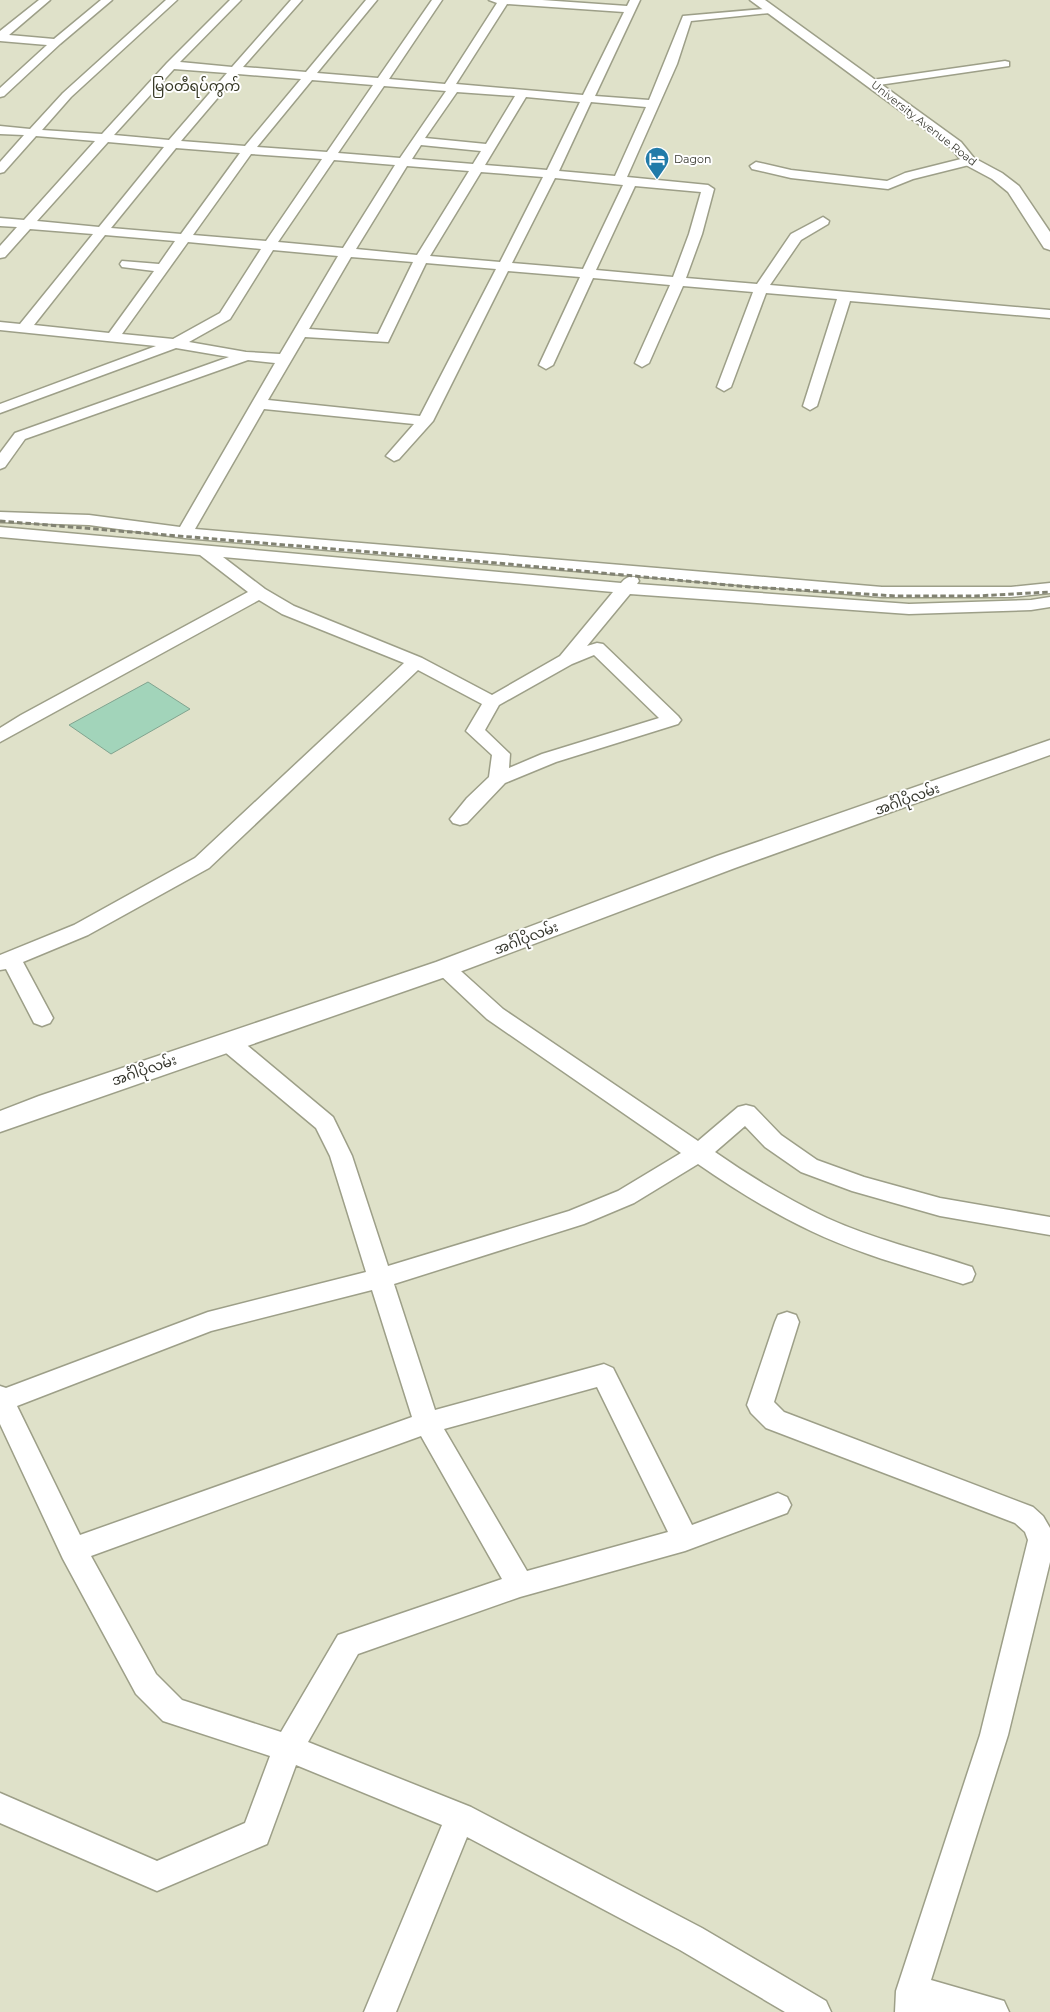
<svg xmlns="http://www.w3.org/2000/svg" width="1050" height="2012" font-family="Montserrat,'Noto Sans Myanmar',sans-serif">
<style>
.water{fill:#a2d4ba;stroke:#81a48f}
.lines{fill:none;stroke-linecap:round;stroke-linejoin:round}
.minor-casing{stroke:#9d9f88;stroke-width:3}
.major-casing{stroke:#9d9f88;stroke-width:3}
.minor{fill:#fff;fill-rule:evenodd}
.major{fill:#fff;fill-rule:evenodd}
.rail{stroke:#818272;stroke-width:3;stroke-dasharray:5.5 3;stroke-linecap:butt}
.labels{text-anchor:middle;stroke-width:4;stroke-linejoin:round;paint-order:stroke}
.far-street-label{font-size:11px;fill:#34352c;stroke:#fff}
.far-poi-label{font-size:11px;fill:#34352c;stroke:#fff;text-anchor:start}
.far-quarter-label{font-size:14px;fill:#353723;stroke:#fff}
.street-label{font-size:14px;fill:#34352c;stroke:#fff}
</style>
<rect width="100%" height="100%" fill="#dfe1c9"/>
<path class="water" d="M148,682l42,27 -79,45 -42,-29z"/>
<g class="lines">
<defs>
<path id="minor" d="M39,0h11l-41,35 45,4 47,-39h11l-52,44 -56,52 -4,1v-9l47,-43 -47,-4v-10z
M166,0h11l-106,97 -29,33 60,4 65,-71 63,-63h11l-61,62 52,5 59,-67h11l-59,67 63,5 60,-72h11l-60,73 61,5 54,-78h10l-53,79 56,5 52,-81 -8,-3h53l85,6 3,-6h10l-45,96 54,4 34,-84 91,-8v4l-4,1 -79,8 -14,43 -50,113 81,8 6,4 -12,45 -16,44 71,6 34,-50 32,-17 6,4 -1,3 -27,16 -31,45 280,25v8l-200,-17 -33,105 -7,4 -7,-4 34,-107 -71,-6 -35,94 -7,4 -7,-4 36,-95 -70,-6 -34,77 -7,4 -7,-4 35,-78 -77,-7 -40,87 -7,4 -7,-4 41,-88 -72,-6 -75,150 -34,38 -5,2 -8,-5 28,-32 -150,-15 -69,120 687,58h129l39,-4v10l-39,4h-129l-697,-59 -96,-13 -89,-3v-10l89,3 91,12 95,-164 -27,-3 -223,79 -20,28 -5,2v-16l15,-20 214,-76 -53,-9 -176,65v-9l156,-58 -156,-16v-8l20,2 73,-90 -63,-5 -25,28 -5,1v-12l17,-19 -17,-1v-8l24,2 71,-79 -59,-5 -32,36 -4,1v-11l24,-27 -24,-1v-8l30,3 33,-36zM507,4l117,8 -41,83 -127,-11zM174,69l53,4 -58,67 -55,-5zM238,74l63,5 -56,67 -64,-5zM312,80l61,5 -46,67 -70,-5zM384,86l62,5 -46,67 -62,-5zM457,92l58,4 -29,48 -61,-6zM526,97l54,5 -33,68 -62,-5zM591,102l55,5 -31,69 -56,-5zM108,142l56,5 -65,80 -62,-6zM421,145l60,6 -8,13 -61,-5zM176,148l64,5 -59,81 -70,-6zM251,154l71,5 -56,82 -73,-6zM334,160l61,5 -52,83 -65,-6zM407,166l62,5 -52,84 -61,-6zM481,172l62,5 -43,85 -70,-6zM555,178l68,7 -40,84 -71,-6zM635,186l66,6 -12,42 -16,43 -77,-7zM105,235l70,6 -16,23 -37,-3 -2,3 2,3 32,4 -45,62 -75,-8zM188,242l73,7 -41,64 -47,26 -51,-5zM273,250l65,6 -58,98 -34,-2 -57,-10 41,-23zM351,257l62,5 -35,72 -69,-5zM426,263l70,6 -76,147 -152,-16 37,-63 83,5z
M1005,61l4,1v4l-137,20 -6,-3 6,-3z
M969,157l4,1 2,3 -2,3 -60,15 -25,10 -97,-11 -39,-9 -2,-3 6,-4 35,8 96,11 18,-8z
M0,527l621,56c5,-6 8,-7 16,-6l2,4 -2,3 272,20 122,-4 19,-3v10l-19,3 -122,4 -279,-20 -43,52 10,-3 6,1 75,72 3,4 -3,4 -122,38 -51,21 -38,40 -7,2 -7,-2 -3,-4 17,-21 22,-21 3,-22 -26,-24 16,-27 -64,-34 -209,198 -121,67 -65,27 30,56 -3,5 -8,3 -8,-3 -28,-54 -6,1v-15l74,-30 121,-67 209,-195 -122,-49 -23,-14 -259,142v-14l21,-13 227,-123 -48,-37 -200,-18zM223,557l390,35 -53,64 -68,39 -70,-37 -128,-52 -29,-17zM594,655l65,63 -117,36 -33,14 1,-14 -25,-24 14,-25 73,-41z
M445,961l7,2 51,46 195,132 40,-34 8,-2 8,2 27,28 36,25 47,17 76,21 110,19v18l-110,-19 -88,-25 -51,-19 -36,-25 -20,-21 -30,26c36,25 72,47 112,66 46,21 97,33 145,49l3,7 -3,7 -9,3c-51,-16 -104,-30 -152,-53 -40,-19 -77,-42 -113,-67l-64,39 -50,21 -190,60 41,126 169,-46 9,4 79,157 86,-32 9,4 4,8 -4,8 -102,38 -165,46 -162,57 -50,88 163,65 231,121 124,73 5,11h-46l-105,-62 -213,-113 -71,175h-32l78,-187 -146,-60 -29,79 -110,47 -157,-68v-30l157,68 88,-38 25,-67 -107,-35 -27,-27 -73,-135 -63,-135v-38l6,2 202,-76 158,-40 -36,-116 -14,-28 -96,-80 -3,-6 3,-6 8,-2 8,2 97,81 19,39 36,110 181,-55 49,-20 63,-38 -194,-134 -49,-46 -3,-5 3,-5zM372,1290l40,127 -332,118 -63,-129 194,-75zM597,1387l71,145 -141,39 -83,-142zM421,1436l81,143 -164,56 -57,97 -99,-32 -26,-26 -65,-118z
M787,1312l9,3 3,7 -25,80 10,10 249,95 10,9 7,12v34l-42,173 -77,245 73,21 5,11h-114l1,-21 84,-256 48,-195 -3,-8 -10,-9 -249,-95 -15,-15 -4,-8 28,-83 3,-7z"/>
<path id="major" d="M750,0h15l196,142 13,16 28,15 17,13 31,46v18l-6,-2 -36,-56 -16,-13 -28,-15 -13,-16z
M1050,740v15l-315,113 -281,106 -454,158v-21l39,-15 397,-134 281,-106z"/>
</defs>
<use href="#minor" class="minor-casing"/>
<use href="#major" class="major-casing"/>
<use href="#minor" class="minor"/>
<use href="#major" class="major"/>
<path class="rail" d="M0,521l465,39 285,27 146,9h80l74,-4"/>
</g>
<defs>
<symbol id="hotel-pin" viewBox="-11 -11 22 30"><path d="M0 17L-7.5 6A9.5 9.5 0 1 1 7.5 6Z" fill="#217ba9" stroke="#fff"/><path d="M-6-4.5h1.5V1H6V5H4.5V3h-9V5H-6ZM-4 0a1.8 1.8 0 1 1 3.6 0ZM.5 0V-2.5h3Q6-2.5 6 0Z" fill="#fff"/></symbol>
</defs>
<g fill-rule="evenodd">
<use href="#hotel-pin" x="643" y="145" width="28" height="38"/>
</g>
<g class="labels">
<g class="far-street-label">
<text transform="translate(924 123) rotate(38)" y="4">University Avenue Road</text>
</g>
<g class="far-poi-label">
<text x="674" y="163">Dagon</text>
</g>
<g class="far-quarter-label">
<text x="196" y="91">မြဝတီရပ်ကွက်</text>
</g>
<g class="street-label">
<text transform="translate(907 799) rotate(-20)" y="5">အင်္ဂါပိုလမ်း</text>
<text transform="translate(526 938) rotate(-21)" y="5">အင်္ဂါပိုလမ်း</text>
<text transform="translate(144 1070) rotate(-19)" y="5">အင်္ဂါပိုလမ်း</text>
</g>
</g>
</svg>
